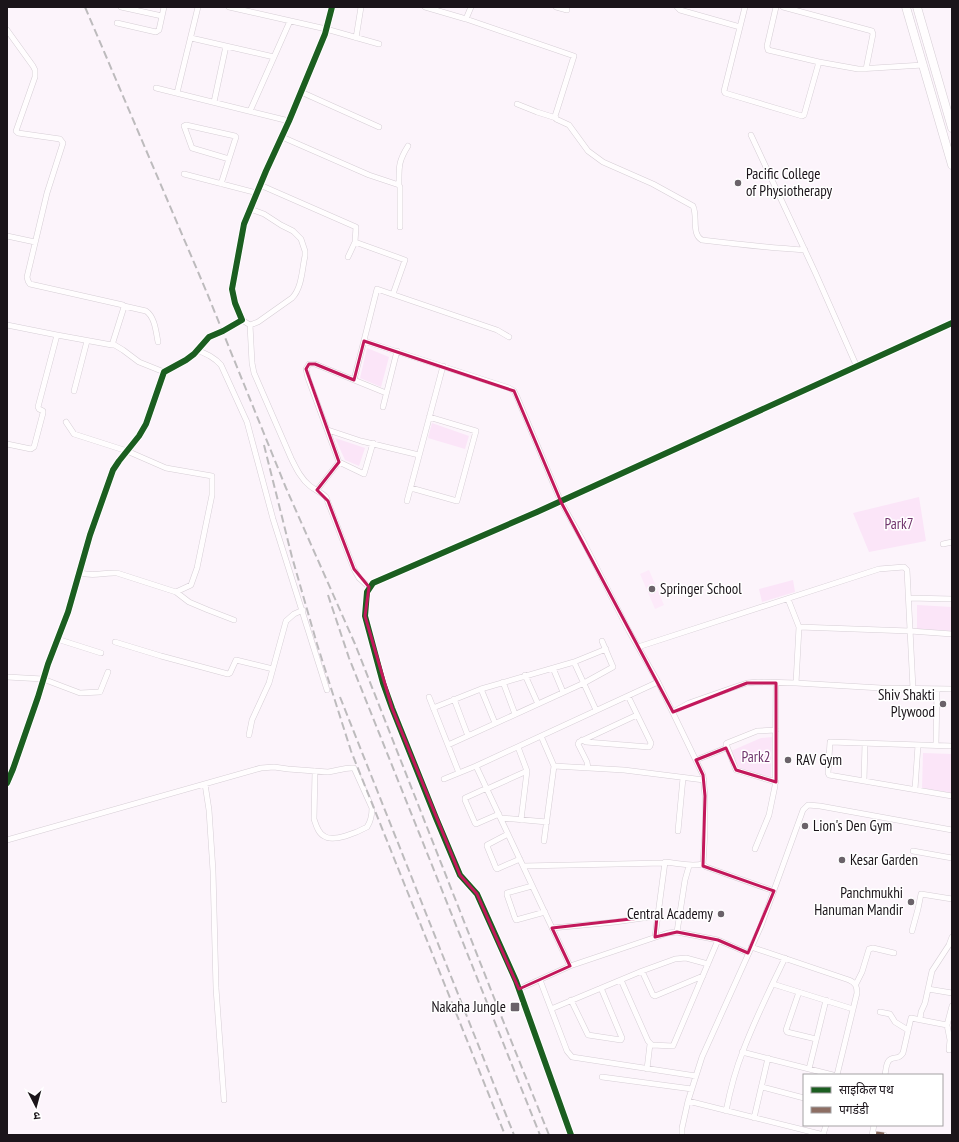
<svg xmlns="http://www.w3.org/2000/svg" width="959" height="1142" font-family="'PT Sans Narrow','Noto Sans Devanagari',sans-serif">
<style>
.built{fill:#fdeafa}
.green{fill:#fbe5f8}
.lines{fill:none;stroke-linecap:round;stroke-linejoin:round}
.minor-casing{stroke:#d6ced5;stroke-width:6}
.tertiary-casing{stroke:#d6ced5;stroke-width:7}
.primary-casing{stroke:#d6ced5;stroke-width:9}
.minor{stroke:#fffdfe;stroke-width:5}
.tertiary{stroke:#fffdfe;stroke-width:6}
.primary{stroke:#fffdfe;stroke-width:8}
.rail{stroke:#bdbbbd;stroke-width:2;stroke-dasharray:8 4;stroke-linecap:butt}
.quiet{stroke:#8d6e63;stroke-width:5;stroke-dasharray:10 5;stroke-linecap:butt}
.cycleway-casing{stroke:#fff;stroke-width:8}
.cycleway{stroke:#1b5e20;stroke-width:6}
.marked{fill:none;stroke:#c2185b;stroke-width:3;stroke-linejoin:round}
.poi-dot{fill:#6a6269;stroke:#fff;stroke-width:1.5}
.labels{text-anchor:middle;stroke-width:3;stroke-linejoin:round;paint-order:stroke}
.poi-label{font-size:15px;fill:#1b141a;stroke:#fff;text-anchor:start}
.park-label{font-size:15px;fill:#71366d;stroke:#fff}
</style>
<rect width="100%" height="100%" fill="#fcf4fb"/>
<path class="built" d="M649,570l15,35 -9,4 -15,-35z"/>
<path class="green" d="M367,348l22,9 -8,30 -21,-9z
M432,423l37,13 -4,13 -37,-11z
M335,438l30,10 -6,18 -14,-6z
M919,497l7,44 -57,11 -16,-39z
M793,580l2,12 -33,10 -3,-13z
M917,605l35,2v24l-35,-2z
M772,737l-1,41 -33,-10 -7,-17 30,-13z
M923,753l29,1 -1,39 -29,-5z"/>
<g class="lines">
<defs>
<path id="minor" d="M121,7l41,9
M229,7l97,22 53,15
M425,7l41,12 108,37 -17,54 -2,6 1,3 13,6 19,26 15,11 50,22 40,22c5,10 -2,28 9,34 34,4 68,8 103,10
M556,7l11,3
M677,7l3,3 60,17 5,-20
M776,7l-9,39 1,4 51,12 39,7 65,-4
M783,7l89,24 1,3 -7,35
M466,19l5,-12
M117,23l39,9 3,-2 5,-23
M740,27l-16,64 1,2 77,23 2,-1 15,-53
M7,30l26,36 2,4v7l-19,54 2,2 42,6 3,4 -16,50 -20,84 1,4 2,3 93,21 1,2 -12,38 -55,-10 -50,-10
M191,38l83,19
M356,38l5,-31
M156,88l133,33
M301,92l78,35
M177,93l21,-86
M214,102l12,-56
M517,104l20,8 19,6
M250,111l40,-90
M751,135l64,137 42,95
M282,137l87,38 30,10 1,2v40
M184,174l73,19
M221,184l15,-47 -1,-1 -49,-11 -2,1 8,22 37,11
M260,185l96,42 -1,15 50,18 -12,34
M399,185c0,-18 -1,-23 9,-39
M7,236l28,6
M348,257l7,-15
M124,306l22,5c9,6 10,21 12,31
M242,320l8,5 8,-3 34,-24c10,-10 10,-29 13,-42v-5l-4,-12 -8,-8 -12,-6 -17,-11 -14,-5
M250,325l2,38 2,10 37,85c5,10 10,21 19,28 5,4 11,6 16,11l28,72 5,9 10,9
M364,341l145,47 5,3 3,6 44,105 22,39 46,90 29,51 45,93 2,21v35l-2,33 3,3 68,24
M113,344l10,6 16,12 25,10
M197,350c9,4 17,7 24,15l26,57 26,97 54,171
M354,380l32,13
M74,391l13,-50
M383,407l14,-56
M66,422l8,12 53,17 39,17 46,8v19l-15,73 -6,17 -15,7
M328,430l33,11 58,14
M373,443l-9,31 -25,-12 -31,-84 -2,-9 3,-5h6l39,16 23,-91 120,41 12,7
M7,444l24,5 3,-2 9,-34v-2l-4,-2 -1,-2 19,-72
M411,488l46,13 19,-70 -47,-14
M317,490l22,-28
M407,501l36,-135
M943,544l9,-2
M80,573c16,4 23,-1 37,0l59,19 13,10 19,8 26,10
M909,598l43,1
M788,599l11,28 -3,56
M799,627l111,4 42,3
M57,639l44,14
M115,642l46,14 67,18 2,-1 6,-13 37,9
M638,647l241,-78 25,-2 3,3 6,119
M553,668l10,24
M525,675l13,29
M7,677l36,2 37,14 20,-1 8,-20
M503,682l12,32
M481,689l14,34
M429,697l30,76
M454,699l14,37
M433,708l48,-19 93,-27
M596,710l-22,-48 32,-13
M673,712l16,-9 43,-15 15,-5 11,-1 38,1 85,5 71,1
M249,735l3,-15 17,-37 17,-62 8,-7 9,-4
M541,736l13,30 -10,75
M582,740l4,2 63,5 1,-1 1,-3 -23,-47
M448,745l136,-62 29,-16 -11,-26
M936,745l1,-56
M952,746l-122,-4 -2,31 1,2 123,21
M518,747l9,24 -6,49
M696,760l30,-12
M554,766l70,4 80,10
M588,768l-1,-6 -9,-18 1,-2 58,-27
M444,779l32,-13
M864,781l1,-38
M776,782l-40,-12 -10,-26 1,-1 30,-12 19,-1
M205,784l4,26 4,61 3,117 8,112
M487,788l-22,10v2l10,23 1,1 23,-10
M487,789l40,-18
M915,789l3,-44
M501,818l46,4
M678,831l5,-53
M508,834l-21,11v1l9,22 1,1 23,-10
M7,840l254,-72 13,-1 14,2 40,3c9,-1 17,-5 26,-4l18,40c0,8 -1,13 -5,19 -9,5 -34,16 -43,9 -6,-3 -8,-11 -10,-17l1,-48
M755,849l14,-34 6,-29 1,-103
M913,851l39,7
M523,866l141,-3
M532,886l-25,7v2l8,23 1,2 29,-8
M552,928l63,-6 42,-6
M912,931l6,-22 3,-15 31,5
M677,932l8,-52 4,-14
M655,937l10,-75c13,1 24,5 38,2
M751,947l98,33c7,3 8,7 8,13l-20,82
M570,966l-94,-200 182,-84
M642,971l11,24 2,1 48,-20
M540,980l27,71 5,6 124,19
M621,980l27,61 4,4 21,1 45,-106
M773,984l80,25
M856,984l6,-12 7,-23 4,-1 21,5
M519,989l51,-23 98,-33 9,-1 41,8 30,13
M928,989l24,4
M799,992l-13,38 1,2 29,7
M571,1000l17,35 33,5 1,-2 -21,-50
M551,1009l91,-38 33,-12 11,-1 22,6
M880,1012l10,2 5,8 13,8
M920,1019l1,-7 4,-9 7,-32 17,-26 3,-8
M949,1050l1,-10 -3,-15 5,-19
M742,1052l91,23
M647,1069l3,-25
M809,1069l17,-69
M885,1075c1,-5 1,-14 6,-16 6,-3 7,1 12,-6l8,-35 36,7
M602,1077l90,12
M762,1087l42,11
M688,1101l136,34
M726,1111c4,-20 9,-40 17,-60 12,-32 27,-62 42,-93
M754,1118l14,-60
M876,1134l8,1
M571,1135l-55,-154 -39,-87 -17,-19 -24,-57 -44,-110 -9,-25 -18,-67 2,-24 6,-9 164,-71 415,-189
M682,1135v-7l6,-27 14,-44 59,-131 42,-116 5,-5 12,1 132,24
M823,1135l3,-10
M872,1135l2,-10"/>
<path id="tertiary" d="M7,783l6,-14 25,-72 10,-33 20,-52 22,-77 23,-65 6,-9 20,-25 7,-12 18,-52 22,-12 8,-6 15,-17 14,-6 19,-11 -7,-17 -3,-14 12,-65 22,-53 23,-50 36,-87 7,-27"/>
<path id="primary" d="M906,7l46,158
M917,7l35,121"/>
</defs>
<use href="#minor" class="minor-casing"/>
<use href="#tertiary" class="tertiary-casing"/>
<use href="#primary" class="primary-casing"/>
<use href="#minor" class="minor"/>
<use href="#tertiary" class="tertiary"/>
<use href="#primary" class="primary"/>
<path class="rail" d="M85,7l122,286 79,195 69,156 145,369 49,122
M264,445l28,112 25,87 34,107 154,384
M328,595l21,63 191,477
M340,697l174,438"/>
<path class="quiet" d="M876,1134l8,1"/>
<defs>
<path id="cycleway" d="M7,783l6,-14 25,-72 10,-33 20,-52 22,-77 23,-65 6,-9 20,-25 7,-12 18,-52 22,-12 8,-6 15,-17 14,-6 19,-11 -7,-17 -3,-14 12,-65 22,-53 23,-50 36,-87 7,-27
M571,1135l-55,-154 -39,-87 -17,-19 -24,-57 -44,-110 -9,-25 -18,-67 2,-24 6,-9 164,-71 415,-189"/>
</defs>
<use href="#cycleway" class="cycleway-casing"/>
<use href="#cycleway" class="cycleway"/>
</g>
<path class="marked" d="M364,341l150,50 47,111 112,210 74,-29h29v99l-40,-12 -10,-22 -30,12 7,15 2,21 -2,70 71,25 -26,62 -30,-13 -41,-8 -22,5 2,-21 -105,12 18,38 -51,23 -42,-95 -17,-19 -68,-167 -27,-92 4,-29 -15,-18 -26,-68 -11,-11 22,-28 -33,-93 3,-5h6l39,16z"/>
<g class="poi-dot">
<circle cx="738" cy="183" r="4"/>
<circle cx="652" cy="589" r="4"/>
<circle cx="943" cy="704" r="4"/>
<circle cx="788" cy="760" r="4"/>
<circle cx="805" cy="826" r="4"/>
<circle cx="842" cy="860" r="4"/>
<circle cx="911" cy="902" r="4"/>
<circle cx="721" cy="914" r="4"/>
<rect x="510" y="1002" width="10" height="10" rx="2"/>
</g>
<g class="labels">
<g class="poi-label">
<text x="746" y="179">Pacific College<tspan x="746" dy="17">of Physiotherapy</tspan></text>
<text x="660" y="594">Springer School</text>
<text x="935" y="700" text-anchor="end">Shiv Shakti<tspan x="935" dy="17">Plywood</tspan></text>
<text x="796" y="765">RAV Gym</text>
<text x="813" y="831">Lion's Den Gym</text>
<text x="850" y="865">Kesar Garden</text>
<text x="903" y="898" text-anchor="end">Panchmukhi<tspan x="903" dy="17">Hanuman Mandir</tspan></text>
<text x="713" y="919" text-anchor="end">Central Academy</text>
<text x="506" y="1012" text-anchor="end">Nakaha Jungle</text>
</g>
<g class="park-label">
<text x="899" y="529">Park7</text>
<text x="756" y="762">Park2</text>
</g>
</g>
<rect width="959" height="1142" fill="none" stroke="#1b141a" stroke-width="16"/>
<rect x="803" y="1074" width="140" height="52" fill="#ffffff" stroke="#a4a1a3"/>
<rect x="811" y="1087" width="20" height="6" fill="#1b5e20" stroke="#a4a1a3"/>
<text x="839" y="1094" font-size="12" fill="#1b141a">साइकिल पथ</text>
<rect x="811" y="1107" width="20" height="6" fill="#8d6e63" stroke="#a4a1a3"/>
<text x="839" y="1114" font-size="12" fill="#1b141a">पगडंडी</text>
<g transform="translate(36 1106) rotate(174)" stroke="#ffffff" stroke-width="3" paint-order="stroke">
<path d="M0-3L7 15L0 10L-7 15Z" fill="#1b141a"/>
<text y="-6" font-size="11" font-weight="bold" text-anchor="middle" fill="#1b141a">उ</text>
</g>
</svg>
